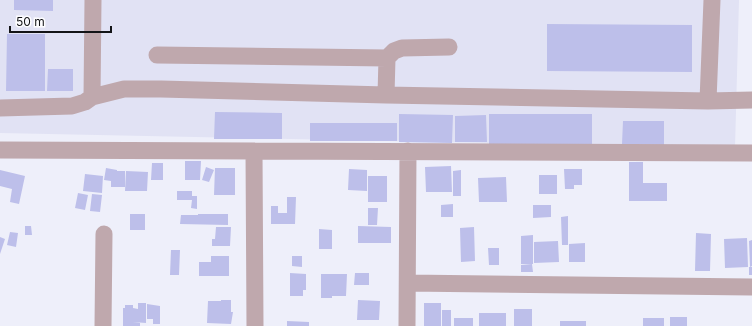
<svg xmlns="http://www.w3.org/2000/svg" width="752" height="326" font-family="Inter,sans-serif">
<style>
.built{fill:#e1e2f4}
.building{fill:#bdbfea}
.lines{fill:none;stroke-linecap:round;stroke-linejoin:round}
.minor{stroke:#bfa8ad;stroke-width:17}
</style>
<rect width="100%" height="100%" fill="#eeeffa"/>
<path class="built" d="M0,0h739l-4,148 -735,-15z"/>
<path class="building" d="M14,0h39v11l-39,-1z
M547,24l145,1v47l-145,-1z
M7,34h38v57h-39z
M48,69h25v22h-26z
M215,112l67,1v26h-68z
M399,114l54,1 -1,28 -53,-1z
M489,114h103v32l-103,-1z
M486,115l1,27h-32v-26z
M623,121h41v24l-42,-1z
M310,123h87v18h-87z
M185,161h16l-1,19h-15z
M629,162h14v21h24v18h-38z
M152,163h11v17h-12z
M451,166l1,26h-26l-1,-25z
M206,167l8,3 -5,12 -7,-2z
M106,168l11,2v1h8v16h-14v-6l-7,-1z
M215,168h20v27h-21z
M349,169l18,1v21l-19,-1z
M564,169h18v16h-8v4h-9z
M0,170l25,6 -6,28 -9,-2 2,-13 -12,-3z
M461,170v26h-8v-25z
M126,171l22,1 -1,19h-22z
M85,174l18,2 -1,17 -19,-2z
M539,175h18v19h-18z
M368,176h19v26h-19z
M506,177l1,25h-28l-1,-24z
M177,191h15v5h5v13l-6,-1 1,-8h-15z
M78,193l10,2 -3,15 -10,-2z
M92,194l10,1 -2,17 -10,-1z
M287,197h9l-1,27h-24v-18h7v7h9z
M453,204v13h-12v-12z
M533,205h18v12l-18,1z
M368,208h10l-1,17h-9z
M130,214h15v16h-15z
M198,214h30v11l-48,-1 1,-9h17z
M568,216v29h-6l-1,-28z
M25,226h6l1,9h-7z
M358,226l33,1v16h-33z
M216,227h15l-1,19h-18v-7h3z
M474,227l1,34 -14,1 -1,-34z
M319,229l13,1v19h-13z
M10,232l8,1 -2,14 -9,-2z
M696,233l15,1 -1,37h-15z
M533,235v29h-12v-28z
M0,237l5,2 -5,15z
M747,238l1,29 -23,1 -1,-29z
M752,240v26l-2,1 -1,-26z
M558,241l1,21 -25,1v-21z
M585,243v19h-16v-18z
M488,248h11v17h-10z
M171,250h9l-1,25h-9z
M211,256h18v20h-30v-14h12z
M292,256h10v11l-10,-1z
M532,264l1,8h-12v-7z
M749,267h3v8h-3z
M290,273l16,1v16h-3v6h-13z
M355,273h14v12h-15z
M321,274h26l-1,22h-14v2h-11z
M221,300h10v12h2l-2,12 -24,-1 1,-22h13z
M358,300l22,1 -1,19h-22z
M138,303h8v20l-13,-1 7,1v3h-17v-18h2v-3h8v3l5,1z
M424,303h17v23h-17z
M147,304l13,2v18h-7v-5h-6z
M514,309h18v17h-18z
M442,310h9v16h-9z
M479,313h27v13h-27z
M670,317h17v9h-17z
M454,318h19v8h-19z
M643,318h21v8h-21z
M287,321l22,1v4h-22z
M560,321h26v5h-26z"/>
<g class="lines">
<path class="minor" d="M387,58l7,-7 8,-3 47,-1
M386,95l322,6 4,-101
M92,97l1,-97
M708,101l44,-1
M0,108l72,-2 13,-4 7,-5 32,-8h37l225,6 1,-37 -230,-3
M0,150l752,3
M254,151l1,175
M408,283l344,4
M103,326l1,-92
M407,326l1,-175"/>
</g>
<path d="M10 26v6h101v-6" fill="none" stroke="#131417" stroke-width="2"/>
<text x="16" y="26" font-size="12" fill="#131417" stroke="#fdfdff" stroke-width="3" paint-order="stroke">50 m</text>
</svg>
